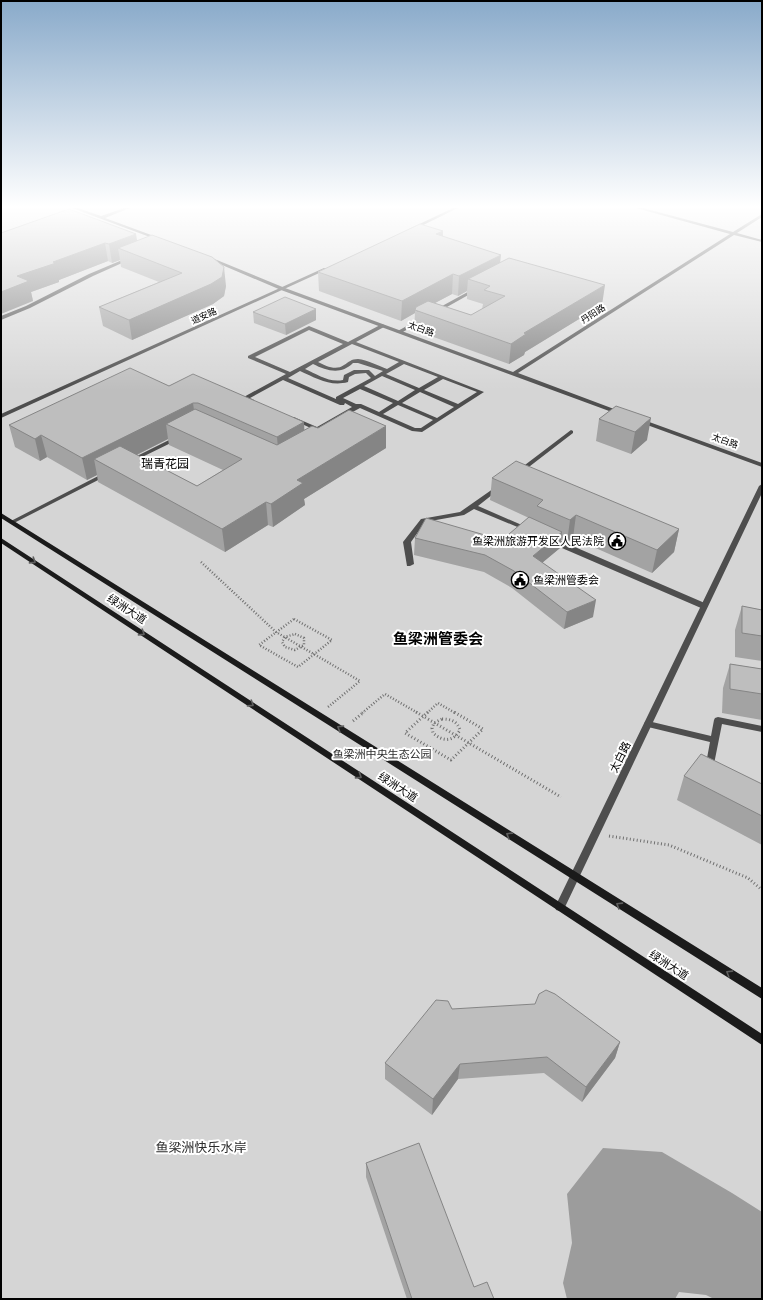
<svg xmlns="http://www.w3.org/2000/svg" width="763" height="1300" viewBox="0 0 763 1300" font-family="'PT Sans Narrow','Noto Sans SC',sans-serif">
<rect width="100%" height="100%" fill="#fff"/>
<!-- green -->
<path fill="#d5d5d5" d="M1 208H762V1299H1Z"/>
<!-- water -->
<path fill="#9c9c9c" d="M603 1148 662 1152 732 1193 762 1212V1299H714L706 1295 679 1292 675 1299H567L563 1283 572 1243 567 1194Z"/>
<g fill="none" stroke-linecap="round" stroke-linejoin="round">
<!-- path-far1 -->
<path stroke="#707070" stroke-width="2.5" stroke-dasharray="1 2" stroke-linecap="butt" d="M201 562 276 632 360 681 328 707
M294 619 332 640 298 667 259 645Z
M295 634 304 638V645L295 650 285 647 282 642 285 637Z
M362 713 385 694 418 713
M427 713 438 703 455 713"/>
<!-- path -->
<path stroke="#707070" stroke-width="3" stroke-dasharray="1 2.5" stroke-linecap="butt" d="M416 712 561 797
M428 712 405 733 451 760 483 729 454 712
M442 719C451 719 457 721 460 730 453 742 443 742 433 733L432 728 434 723Z
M353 721 364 712
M609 836 669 845 748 878 762 890"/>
<!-- service -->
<path fill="#4e4e4e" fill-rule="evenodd" d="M475 288 479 289 438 312 433 311Z
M421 318 426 319 401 333 396 332Z
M382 324 384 325V327L356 342 484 392 422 432 412 431 360 408 319 430H315L291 419 294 417 296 418 317 427 352 407 345 403 344 405H340L283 380 250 398 254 400V402H250L242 398 286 374 248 358V356L309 326 348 342ZM309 330 343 344 290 372 255 357ZM352 344 399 362 387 369C379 366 367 360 358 359 351 359 349 362 344 365 336 371 326 366 318 362ZM353 363H358L383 371 375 376 369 370H354L344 375 343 380C329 383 317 374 305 369L313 364C327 371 341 375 353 363ZM404 364 438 377 419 388 386 374ZM300 371C316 378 330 387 348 382L349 377 355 374 366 373 371 378 336 397V399L288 378ZM382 376 415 390 398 401 364 386ZM443 379 477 392 458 404 424 390ZM360 389 393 403 379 412 361 404H356L343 398ZM420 392 454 407 437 418 402 403ZM398 405 433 420 421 428H415L383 414Z
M571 430 573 431V433L521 473H517V471Z
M177 436 179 437V439L132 462 130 463 127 461Z
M106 472 108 473V475L14 523H10L9 522Z
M500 484 502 485V487L478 506 531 529 532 530 531 531H527L474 509 464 515 425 522 411 542 414 564 410 566H407L403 542 421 519 460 512Z
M548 538H554L707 604 708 606 704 608H701L548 542 547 540Z
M718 717 762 726V732L722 724 713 769 712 771H706L705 769 710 742 648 727 645 726 644 724 645 722 648 721 711 736 714 720 715 718Z"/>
<!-- minor -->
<path fill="#4e4e4e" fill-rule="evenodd" d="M72 208H78L101 216 124 208H130L105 218 162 239 158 240Z
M636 208H643L733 232 762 214V217L737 233 762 240V242L734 235 518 373 622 412V414L620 415 281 290 208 259 212 258 285 288 513 372 730 234Z
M127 258 131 259 93 276 30 308 1 320V316L26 306 89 274Z
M641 419 762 463V467L639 422 638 421Z
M762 484V493L565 907 564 910 560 911 556 910 555 907 759 486Z"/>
<!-- tertiary -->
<path fill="#4e4e4e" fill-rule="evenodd" d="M453 208H458L413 230 409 229Z
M324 268 328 269 1 418V414Z"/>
<!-- secondary -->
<path fill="#1b1b1b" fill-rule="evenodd" d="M1 513 762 988V999L1 518Z
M1 538 762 1034V1045L1 543Z"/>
</g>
<!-- wall -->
<path fill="#a3a3a3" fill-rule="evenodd" d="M443 231V237L500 262 602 305 525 352 524 355 509 364 414 330 415 313 401 321 319 291 318 272ZM467 291V299L483 304 482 309 471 315 435 303 452 294 458 296Z
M1 233 137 240 226 286 224 296 213 304 132 340 103 326 99 307 159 282 121 267 120 260 112 263 108 261 59 280V282L31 292 33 301Z
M316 309V320L286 335 254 323 253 312Z
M169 386 304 430 318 428 386 448 304 499 305 505 273 527 268 525 225 552 98 482 97 475 87 480 47 457 40 461 15 447 9 425ZM168 439 169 445 223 470 197 486 137 455Z
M616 406 647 440 631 454 596 441 599 419Z
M492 478 679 529 674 552 652 573 573 538 567 542 561 540 560 548 542 563 593 617 564 629 512 588 484 572 414 555 415 538 502 540 529 518 490 500Z
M742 606 762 610V661L735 657V630Z
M730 664 762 669V720L722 713 723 688Z
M684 776 762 784V845L677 800Z
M452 1009 620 1042 615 1058 582 1102 544 1073 458 1079 432 1115 385 1079V1063Z
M366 1163 474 1287 494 1299H407L366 1177Z"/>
<!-- shaded-wall -->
<path fill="#858585" d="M443 231 442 249 436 234Z
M136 234 139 252 118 248 120 260 112 263 109 244Z
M105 243 108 261 59 280V282L31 292 33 301 1 314V292L17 276 53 262Z
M501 255 499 273 468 279 467 291 458 296 459 276Z
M224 267 226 286 224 296 213 304 132 340 129 320Z
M453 274 452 294 418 312 415 310V313L401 321 402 301Z
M605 285 602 305 525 352 524 355 509 364 511 344 524 333Z
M316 309V320L286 335 285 324Z
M193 403 196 424H166L168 439 110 468 94 459 97 475 87 480 82 458Z
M651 418 647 440 631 454 635 432Z
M304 422 305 444 279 459 277 437Z
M386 426V448L304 499 305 505 273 527 271 504 297 480Z
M41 435 47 457 40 461 35 439Z
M266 502 268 525 225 552 222 529Z
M576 515 573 538 567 542 570 520Z
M679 529 674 552 652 573 657 550Z
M562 532 560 548 531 572 533 556Z
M596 600 593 617 564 629 567 612Z
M620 1042 615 1058 582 1102 586 1087Z
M460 1064 458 1079 432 1115 433 1099Z"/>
<!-- building -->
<path fill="#bebebe" stroke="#858585" d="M69 209 136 234 109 244 105 243 53 262 56 263 17 276 29 281 1 292V233Z
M420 224 443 231 436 234 501 255 459 276 453 274 402 301 318 272Z
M152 235 212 257 224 267 222 277 211 284 129 320 99 307 182 273 118 248Z
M509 258 605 285 524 333 526 334 511 344 415 310 416 307 428 301 471 315 505 296 484 290 490 286 468 279Z
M285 297 316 309 285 324 253 312Z
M130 368 169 386 193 374 304 422 277 437 198 403H193L82 458 41 435 35 439 9 425Z
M616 406 651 418 635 432 599 419Z
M195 409 277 445 312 426 318 428 349 410 386 426 297 480 303 483 271 504 266 502 222 529 94 459 120 446 197 486 242 459 166 424Z
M516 461 679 529 657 550 576 515 570 520 537 506 543 500 492 478Z
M529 517 562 532 533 556 596 600 567 612 514 571 485 555 415 538 426 518 502 540Z
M742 606 762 610V636L742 633Z
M730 664 762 669V694L730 689Z
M701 754 762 784V816L684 776Z
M546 990 555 994 620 1042 586 1087 547 1057 460 1064 433 1099 385 1063 436 1000 448 1001 452 1009 535 1004 539 994Z
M419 1143 474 1287 487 1282 494 1299H412L366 1163Z"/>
<!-- one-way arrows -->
<defs><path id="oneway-chevron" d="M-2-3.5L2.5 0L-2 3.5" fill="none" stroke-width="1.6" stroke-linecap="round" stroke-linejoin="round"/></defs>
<g stroke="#5f5f5f">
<use href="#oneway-chevron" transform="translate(33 561) rotate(33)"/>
<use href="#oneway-chevron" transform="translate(142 633) rotate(33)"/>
<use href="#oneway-chevron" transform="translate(251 704) rotate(33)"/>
<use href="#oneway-chevron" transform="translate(340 728) rotate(-148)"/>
<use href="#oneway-chevron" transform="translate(359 776) rotate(33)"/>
<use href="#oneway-chevron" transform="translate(509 835) rotate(-148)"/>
<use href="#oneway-chevron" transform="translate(619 905) rotate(-148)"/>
<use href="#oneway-chevron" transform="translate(729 973) rotate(-148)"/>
</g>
<!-- sky -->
<linearGradient id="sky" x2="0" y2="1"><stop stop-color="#89aaca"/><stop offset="0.53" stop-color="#fff"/><stop offset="1" stop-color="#fff" stop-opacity="0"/></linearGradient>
<rect width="763" height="390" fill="url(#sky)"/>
<!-- icons -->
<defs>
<symbol id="civic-ring" viewBox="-11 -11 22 22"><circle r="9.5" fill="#fff" stroke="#000" stroke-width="1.5"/><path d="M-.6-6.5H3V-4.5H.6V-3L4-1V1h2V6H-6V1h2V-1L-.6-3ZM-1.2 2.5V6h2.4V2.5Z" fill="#000"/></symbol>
</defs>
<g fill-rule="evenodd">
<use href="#civic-ring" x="607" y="531" width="20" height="20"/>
<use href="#civic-ring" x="510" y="570" width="20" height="20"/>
</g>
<g text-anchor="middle" stroke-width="4" stroke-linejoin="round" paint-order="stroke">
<!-- far-street labels -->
<g font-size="9" fill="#000" stroke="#fff">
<text transform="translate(593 314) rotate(-33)" y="3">丹阳路</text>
<text transform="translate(204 316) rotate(-24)" y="3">道安路</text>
<text transform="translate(421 329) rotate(20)" y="3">太白路</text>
<text transform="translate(725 441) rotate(20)" y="3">太白路</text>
</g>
<!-- poi labels -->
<g font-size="11" fill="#000" stroke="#fff" text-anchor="end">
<text x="604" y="545">鱼梁洲旅游开发区人民法院</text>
<text x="533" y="584" text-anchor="start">鱼梁洲管委会</text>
</g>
<!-- street labels -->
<g font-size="11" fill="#000" stroke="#fff">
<text transform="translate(127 609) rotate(33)" y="4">绿洲大道</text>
<text transform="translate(620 757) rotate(-64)" y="4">太白路</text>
<text transform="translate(398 787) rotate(33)" y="4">绿洲大道</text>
<text transform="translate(669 965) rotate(33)" y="4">绿洲大道</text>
</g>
<!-- park labels -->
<g font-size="11" fill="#2c2c2c" stroke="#fff">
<text x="382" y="758">鱼梁洲中央生态公园</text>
</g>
<!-- neighbourhood labels -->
<g font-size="12" fill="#000" stroke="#fff">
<text x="165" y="468">瑞青花园</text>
</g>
<!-- near-park labels -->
<g font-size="13" fill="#2c2c2c" stroke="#fff">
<text x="201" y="1152">鱼梁洲快乐水岸</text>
</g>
<!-- district labels -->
<g font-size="15" font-weight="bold" fill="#000" stroke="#fff">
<text x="438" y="644">鱼梁洲管委会</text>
</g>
</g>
<!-- border -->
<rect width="763" height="1300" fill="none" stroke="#000000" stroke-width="4"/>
</svg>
